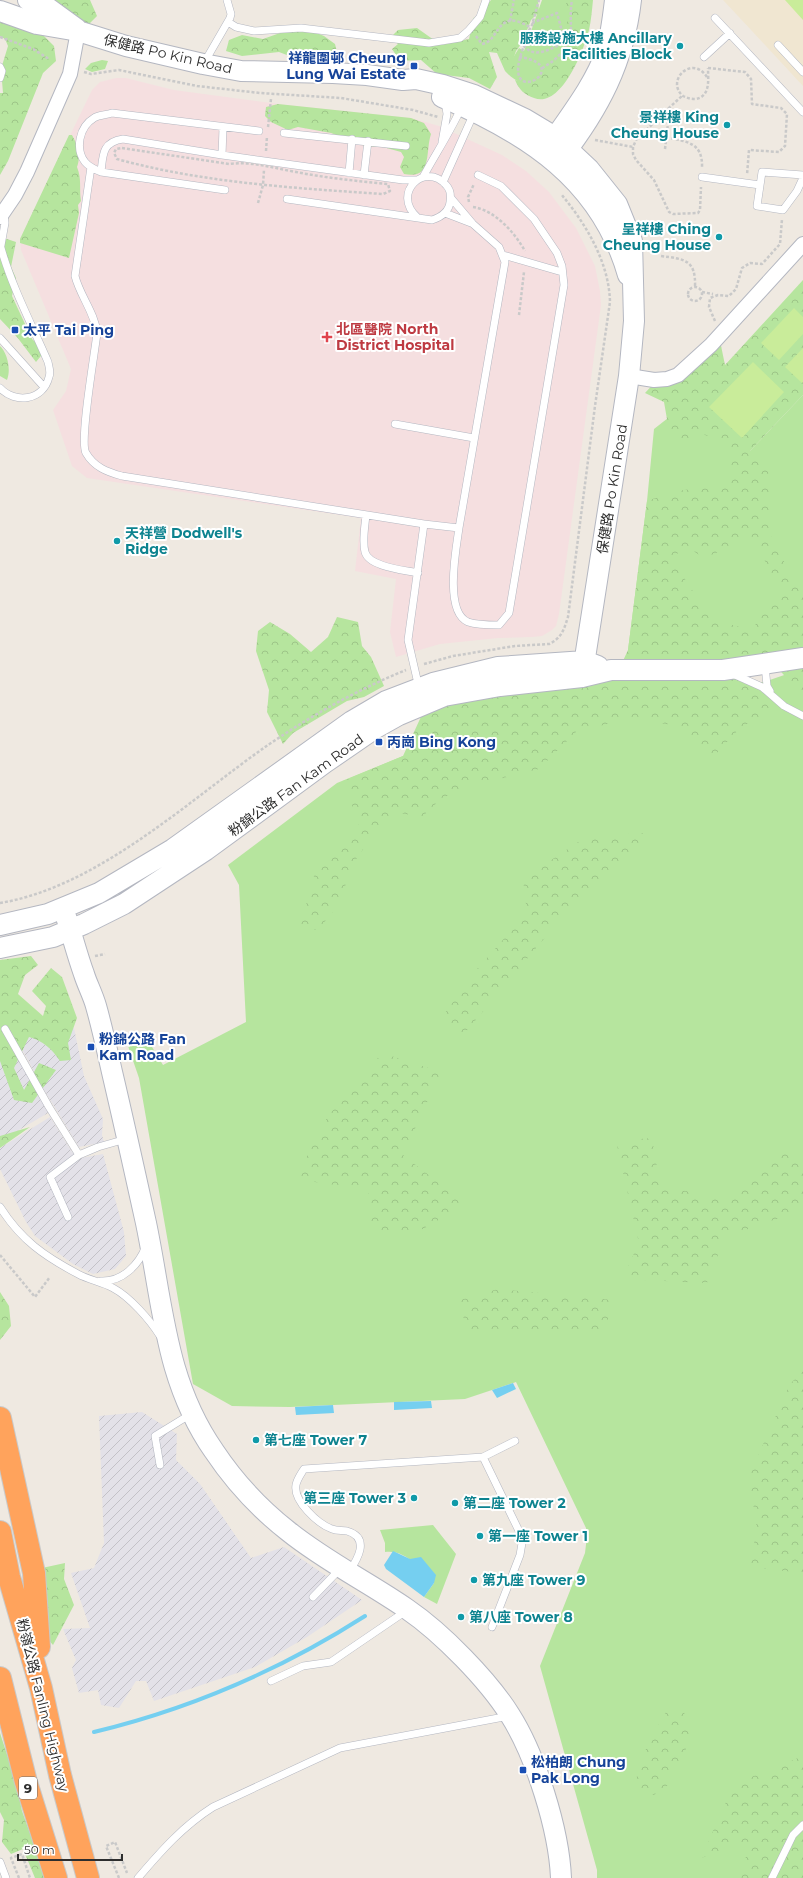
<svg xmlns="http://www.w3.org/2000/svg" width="803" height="1878" viewBox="0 0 803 1878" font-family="Montserrat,'Noto Sans SC',sans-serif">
<defs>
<pattern id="industrial-furrows" width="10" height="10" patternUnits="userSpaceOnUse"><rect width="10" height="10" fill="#e3e1e8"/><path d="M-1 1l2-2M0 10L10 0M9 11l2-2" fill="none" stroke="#c3c1c7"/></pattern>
<pattern id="forest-crowns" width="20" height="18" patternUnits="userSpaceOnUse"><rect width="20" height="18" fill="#b6e59e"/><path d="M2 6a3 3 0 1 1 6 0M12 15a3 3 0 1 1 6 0" fill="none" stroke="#9dc588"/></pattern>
</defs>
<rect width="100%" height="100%" fill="#efe9e1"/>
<!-- industrial -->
<path fill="url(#industrial-furrows)" d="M74 1028 84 1076 103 1119 102 1135 104 1142 79 1147 43 1088 46 1066 34 1071 14 1035H58Z
M5 1036 48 1113 0 1141V1039Z
M50 1117 72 1152 81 1158 103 1154 124 1232 126 1256 115 1269 93 1274 73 1264 35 1236 26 1222 0 1169V1148Z
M142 1412 177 1434 176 1460 200 1484 251 1558 284 1547 362 1600 307 1637 255 1667 154 1701 146 1681H136L119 1708 101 1705 98 1690 79 1693 72 1668 76 1660 63 1629 90 1628 71 1573 94 1568 104 1543 99 1416Z"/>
<!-- education -->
<path fill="#f0e6d1" d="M723 0H803V86L752 31Z"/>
<!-- medical -->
<path fill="#f5dfe0" d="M116 78H126L174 90 278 104 411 118 439 126 502 155 526 171 549 192 576 228 595 266 600 291 601 305 559 614 556 626 552 630 542 636 532 637 498 638 440 644 396 657 390 632 396 579 355 571 361 518 87 478 72 466 53 410 66 391 71 369 21 250 20 239 92 90 100 82Z"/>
<!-- grass -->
<path fill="#b6e59e" d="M542 0H575L568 41 548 75 533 87C522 84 513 80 505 71L519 48 524 51Z
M803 395V637L628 650 647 501 654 429 691 400 748 453Z
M803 671V1878H597V1870L540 1666 585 1553 587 1536 586 1528 516 1382 465 1399 290 1407 232 1406 193 1384 139 1078 128 1046 149 1042 163 1065 246 1022 239 885 228 865 337 783 403 756 728 686 764 682 790 673Z
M433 1525 456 1554 437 1604 424 1597 434 1583C421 1570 406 1549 385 1552V1543L380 1530Z"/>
<!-- forest -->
<path fill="url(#forest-crowns)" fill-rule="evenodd" d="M22 0H90L97 16 88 25Z
M491 0H538L539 12 531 20 522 43 516 51 513 60 515 70 505 71 497 53 489 52 497 77 490 89 469 78 437 74 421 60 400 61 392 49 398 44 390 38 398 30 417 28 441 45 469 39 474 17 475 19Z
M566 0H593C592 10 591 21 589 30 584 50 561 109 534 98 525 95 519 90 515 80L532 84 547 70 568 41Z
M0 19 43 35 54 46 56 61 43 73 8 161 0 175V93H3L1 69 8 46 5 39 0 36Z
M307 29 324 36 335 44 337 52 310 50 292 57 279 52 242 56 226 51 229 40 242 35 263 39 280 33Z
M102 60 108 61 105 69 92 72 85 69 91 63Z
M278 104 411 118 424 123 431 134C425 152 433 180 404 174L400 167 404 157 401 152 383 147 365 146 331 133 298 127 288 130 271 122 265 116 266 107Z
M69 135H72C78 146 81 156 77 167 82 179 79 189 81 201L78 205 79 213 69 258 20 243V239Z
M7 239 16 242 11 267 16 278 12 296 32 339 45 351 36 362 17 337 0 319V240Z
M803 280V395L750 451 753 454 764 457 770 480 771 536 797 587 803 585V696L773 663 727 666 773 711 741 727 714 756 674 725 627 719 576 732 539 769 474 785 442 798 422 817 394 812 375 832 350 868 341 902 318 930H299L316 869 359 824 343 781 403 756 425 708 616 676 628 650 647 501C673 492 690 486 717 489L731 478C731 447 732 444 702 434L681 447 668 425 664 402 645 393 658 379 680 370 719 336 725 365ZM750 534 783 594 765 603 753 630 712 620 671 558 687 547 704 558 716 553Z
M0 346C8 354 11 370 7 380L0 376Z
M337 617 358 622 362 646 371 657 384 686 364 697 347 701 293 733 283 744 267 712 269 690 256 651 258 631 270 622 290 634 311 652 328 637Z
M647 833 607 879 553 928 464 1034 440 1020 476 970 527 913 523 879 587 836Z
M31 956 38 965 25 975 18 994 43 1016 46 1006 32 991 51 968 62 977 77 1018 68 1043 71 1060 60 1061C53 1050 42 1040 29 1037L14 1068 24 1090 39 1063 56 1070 32 1103 14 1100 0 1061V960Z
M382 1053 441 1072 403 1155 466 1204 423 1229 371 1233 368 1190 295 1179 328 1116Z
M30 1127 0 1148V1136Z
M652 1138 660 1185 729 1201 786 1150 803 1159V1200L791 1214 725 1237 707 1283 622 1279 639 1243 616 1141Z
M498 1289 613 1300 604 1334 466 1330 460 1300Z
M0 1292 9 1306 11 1326 0 1340Z
M803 1371V1573L749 1567 757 1529 749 1476 790 1384Z
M65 1563 64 1579 74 1605 53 1645 46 1637 42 1568Z
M669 1707 684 1712 692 1737 683 1755 681 1767 670 1777 668 1785 654 1795 635 1788C638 1758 654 1732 669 1707Z
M0 1733 16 1782 22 1811 46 1878H35L23 1849 11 1854 2 1842 4 1820 0 1812Z
M803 1756V1878H737L753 1840 701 1858 734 1784Z"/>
<!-- pitch -->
<path fill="#c9ec9a" d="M785 0H803V20Z
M794 308 803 317V334L779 360 761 343Z
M803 348V382L802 383 785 367Z
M753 362 784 392 742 438 709 407Z"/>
<!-- water -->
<path fill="#75cff0" d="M513 1383 516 1389 497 1398 492 1390Z
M431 1401 432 1408 394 1410V1402Z
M333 1405 334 1413 296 1415 295 1407Z
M393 1551 410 1559 421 1557 436 1575 434 1583 424 1597 386 1569 384 1565Z"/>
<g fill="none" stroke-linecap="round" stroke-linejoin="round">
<!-- stream -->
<path stroke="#75cff0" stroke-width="4" d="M94 1732C190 1709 282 1669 365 1616"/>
<defs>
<path id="lane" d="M715 18 803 112
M228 22 236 27 254 31 301 28 429 43 460 38 468 31 480 17 486 0
M778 45 803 72
M704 57 730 33
M204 63 230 18 231 14 227 0
M0 67 2 71 0 78
M284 133 406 146
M442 142 447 114 445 101
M222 155 223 128
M91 167 75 276C80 296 95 313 97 333 95 352 79 442 86 453 94 467 107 472 122 476L424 524
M101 172C103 155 102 142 123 139L222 155 403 180H417
M349 173 352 139
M364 175 368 141
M803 175 762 172 757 206 783 210 797 191 803 178
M423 177C436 153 451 131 462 106
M702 177 760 185
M443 182 474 113
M225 190 101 172C96 170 89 167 85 162 75 149 79 127 94 118 98 115 106 115 112 113L259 131
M287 199 432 220C441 217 449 212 450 202 451 196 450 189 446 185 425 161 391 193 417 217
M445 213 471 223
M0 251 5 223 4 214
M503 255 562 272
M0 338 44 387
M0 388C15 404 43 401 49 377 51 372 49 367 48 362 32 325 12 287 1 248
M395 424 474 438
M366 515C365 526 362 541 365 552 369 567 405 570 418 573
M459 528C456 549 444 612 468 622 477 625 490 625 499 625L509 613 564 285 562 266 557 253 534 219 501 186 478 175
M765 665 767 686 770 691
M733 674 762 687 784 706 803 716
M419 688 408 640 424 524 459 528 505 262 499 247 473 224 451 198
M5 1029 49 1107 79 1155
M0 1207C21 1240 44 1256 78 1274 89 1280 102 1282 113 1288 130 1297 150 1320 160 1336
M68 1217 50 1177 79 1155 98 1147 126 1139
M101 1281C122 1282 139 1265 146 1246
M483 1457 519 1531 522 1543 520 1555 492 1627
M160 1465 155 1436 191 1414
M349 1572C357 1560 371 1538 347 1531 342 1530 337 1531 332 1529 318 1524 293 1501 296 1485 297 1479 301 1474 304 1469L483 1457 515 1441
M313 1597 340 1569
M271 1681 303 1666 331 1662 406 1611
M0 1862 6 1878
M138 1878C161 1851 183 1826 213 1807L340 1748 509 1716
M772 1878 793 1835 803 1825"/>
<path id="street" d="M0 217 15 195 27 172 70 74 78 31
M629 376 654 380 667 379 678 375 711 345 803 244"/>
<path id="secondary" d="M28 0 48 8 77 29
M0 11 37 24 78 31 126 46 203 64 241 71 333 73 367 75 403 80 416 79 443 85 474 95 525 119 555 137 589 169 617 204 632 241 634 321 629 376 582 677
M442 97C527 133 601 180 628 275
M548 148C568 118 594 86 606 52 611 35 613 17 615 0
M561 158C599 109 624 62 631 0
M63 908C71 930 76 952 84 974 87 984 93 995 96 1006 102 1027 107 1050 112 1072 124 1123 135 1173 146 1223 163 1304 165 1381 214 1451 234 1481 260 1509 288 1531 325 1561 368 1582 407 1609 442 1633 488 1680 510 1715 536 1756 559 1830 561 1878
M0 925 48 914 99 893 173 849 352 721 386 701 433 683 498 667 585 661 598 666
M0 948 53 937 84 924 124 904 206 850 326 762 374 729 399 715 444 696 500 686 582 677 611 670H723L803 658"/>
<path id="highway" d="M0 1418 34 1573 39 1647
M0 1532 9 1577 41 1688 60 1775 88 1878
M0 1678 26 1782 56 1878"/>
</defs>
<!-- lane casing -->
<use href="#lane" stroke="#b4b7c1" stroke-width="8"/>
<!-- street casing -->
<use href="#street" stroke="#b4b7c1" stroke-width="16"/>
<!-- secondary casing -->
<use href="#secondary" stroke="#b4b7c1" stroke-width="22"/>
<!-- highway casing -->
<use href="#highway" stroke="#c9c9c9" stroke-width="24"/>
<!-- path -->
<path stroke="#c9c9c9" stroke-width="2.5" stroke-dasharray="3 2" stroke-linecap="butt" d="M510 21 514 0
M532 23 557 13 565 42C550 49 533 61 522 43L532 25 539 0
M476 36 482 44C497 42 497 17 516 21 521 22 526 25 530 27
M0 37 33 49 49 59
M519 57C580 65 496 115 524 46
M542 68C555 61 569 49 571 32 571 21 570 11 572 0
M708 68 745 72 751 79 752 104 781 108 787 114 785 146 779 152 749 150 747 175
M84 72 91 74 119 70 197 86 260 93 341 98 413 110 438 117
M707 77C692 54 665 81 683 96 687 98 691 99 695 99 711 97 708 79 708 68
M670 107 636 140 633 147V154L636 160 654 180 669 212 673 214 698 213 700 210 701 187
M268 127 271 99
M666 137C687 142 703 142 702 168
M595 140 633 147
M122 148 229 164C252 161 273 168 296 172 326 178 357 181 388 184L390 191 383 194C294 188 204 183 117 159L114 153 116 149Z
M665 149 670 107 683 95
M266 151 267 136
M469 202 468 197 474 184
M258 203 263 185 264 170
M473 207C495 210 515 233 525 251
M661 256C685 259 696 260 695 287
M688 294a7 7 0 1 1 14 0a7 7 0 1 1-14 0Z
M702 292 713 294
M519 315 524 272
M715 321 709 307 710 298 718 295 729 296 736 289 742 268 750 263 762 264 780 244 782 219
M424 664 453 656 515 646 549 644C562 638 564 629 568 617L595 406 610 302C609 262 586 224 561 194
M0 903C98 887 189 800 268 745 312 715 357 690 406 670
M95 956 105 954
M0 1255 35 1297 50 1277
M19 1878 11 1858 22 1854 30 1878
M119 1878 106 1846 115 1842 127 1873"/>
<!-- lane -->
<use href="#lane" stroke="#fff" stroke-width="7"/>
<!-- street -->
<use href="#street" stroke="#fff" stroke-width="14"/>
<!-- secondary -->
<use href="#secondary" stroke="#fff" stroke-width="20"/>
<!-- highway -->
<use href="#highway" stroke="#ffa35c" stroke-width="22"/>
</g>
<!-- markers -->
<g fill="#0f9aa8" stroke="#fff" stroke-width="1.5">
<circle cx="680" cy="46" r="4"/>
<circle cx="727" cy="125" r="4"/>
<circle cx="719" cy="237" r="4"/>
<circle cx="117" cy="541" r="4"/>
<circle cx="256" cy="1440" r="4"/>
<circle cx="414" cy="1498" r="4"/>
<circle cx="455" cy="1503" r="4"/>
<circle cx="480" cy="1536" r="4"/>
<circle cx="474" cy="1580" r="4"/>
<circle cx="461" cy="1617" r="4"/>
</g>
<g fill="#1a4fb4" stroke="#fff" stroke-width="1.5">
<rect x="410" y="62" width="8" height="8" rx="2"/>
<rect x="11" y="326" width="8" height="8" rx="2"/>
<rect x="375" y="738" width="8" height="8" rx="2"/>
<rect x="87" y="1043" width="8" height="8" rx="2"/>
<rect x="519" y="1766" width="8" height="8" rx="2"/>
</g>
<path fill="#e0444e" stroke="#fff" stroke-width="1.5" d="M325 331h4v4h4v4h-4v4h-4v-4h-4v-4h4z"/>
<g text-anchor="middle" stroke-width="4" stroke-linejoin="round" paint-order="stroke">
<!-- shield labels -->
<rect fill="#fff" stroke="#6d6d6d" stroke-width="1" x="19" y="1777" width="18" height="22" rx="3"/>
<g font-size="13" font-weight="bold" fill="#2e2e2e">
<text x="28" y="1793">9</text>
</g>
<!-- culture labels -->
<g font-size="14" font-weight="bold" fill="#0d838f" stroke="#fff" text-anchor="start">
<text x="672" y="43" text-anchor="end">服務設施大樓 Ancillary<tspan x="672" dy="16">Facilities Block</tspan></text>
<text x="719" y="122" text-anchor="end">景祥樓 King<tspan x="719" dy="16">Cheung House</tspan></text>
<text x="711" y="234" text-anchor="end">呈祥樓 Ching<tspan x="711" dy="16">Cheung House</tspan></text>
<text x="125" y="538">天祥營 Dodwell's<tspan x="125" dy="16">Ridge</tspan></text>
<text x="264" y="1445">第七座 Tower 7</text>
<text x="406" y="1503" text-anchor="end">第三座 Tower 3</text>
<text x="463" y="1508">第二座 Tower 2</text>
<text x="488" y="1541">第一座 Tower 1</text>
<text x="482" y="1585">第九座 Tower 9</text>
<text x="469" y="1622">第八座 Tower 8</text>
</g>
<!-- street labels -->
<g font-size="14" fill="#2e2e2e" stroke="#fff">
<text transform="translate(168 54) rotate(13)" y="5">保健路 Po Kin Road</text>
<text transform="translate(612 489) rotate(-81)" y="5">保健路 Po Kin Road</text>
<text transform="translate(296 785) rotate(-36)" y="5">粉錦公路 Fan Kam Road</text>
<text transform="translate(43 1705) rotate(76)" y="5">粉嶺公路 Fanling Highway</text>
</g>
<!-- transit labels -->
<g font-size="14" font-weight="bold" fill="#164399" stroke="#fff" text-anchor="start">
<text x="406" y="63" text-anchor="end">祥龍圍邨 Cheung<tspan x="406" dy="16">Lung Wai Estate</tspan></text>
<text x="23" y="335">太平 Tai Ping</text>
<text x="387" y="747">丙崗 Bing Kong</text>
<text x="99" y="1044">粉錦公路 Fan<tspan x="99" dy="16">Kam Road</tspan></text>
<text x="531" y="1767">松柏朗 Chung<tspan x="531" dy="16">Pak Long</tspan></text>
</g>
<!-- health labels -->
<g font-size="14" font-weight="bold" fill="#be3a42" stroke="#fff" text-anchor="start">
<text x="336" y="334">北區醫院 North<tspan x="336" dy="16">District Hospital</tspan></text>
</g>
</g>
<!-- scale -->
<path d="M18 1854v6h104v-6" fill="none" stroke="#2e2e2e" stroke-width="2"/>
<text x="24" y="1854" font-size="12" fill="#2e2e2e" stroke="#ffffff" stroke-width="3" paint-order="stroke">50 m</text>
</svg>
